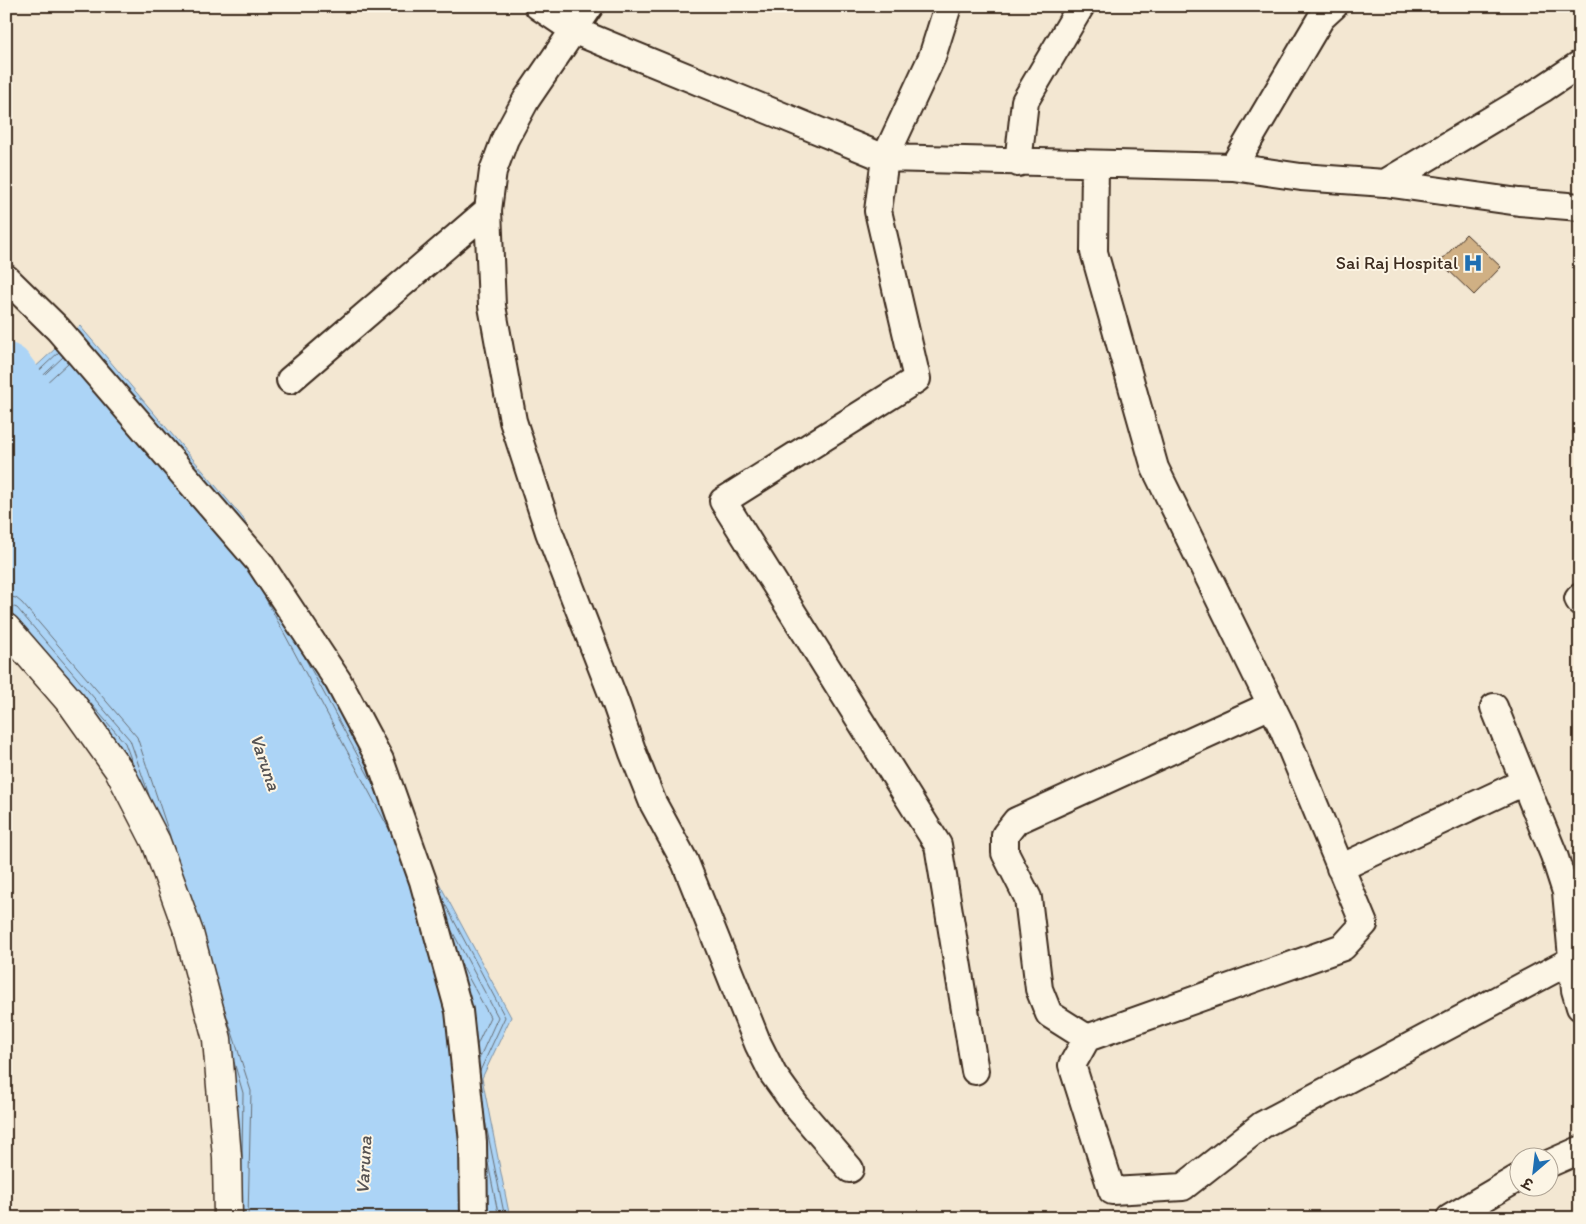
<svg xmlns="http://www.w3.org/2000/svg" width="1586" height="1224" viewBox="0 0 1586 1224" font-family="Itim,'Playpen Sans Deva',sans-serif">
<rect width="100%" height="100%" fill="#f3e7d2"/>
<filter id="ink" filterUnits="userSpaceOnUse"><feTurbulence type="fractalNoise" baseFrequency=".02" numOctaves="2"/><feDisplacementMap in="SourceGraphic" scale="10" xChannelSelector="R" yChannelSelector="G"/><feConvolveMatrix kernelMatrix="1 2 1 2 8 2 1 2 1" color-interpolation-filters="sRGB"/></filter>
<g filter="url(#ink)">
<!-- water -->
<path fill="#acd4f6" stroke="#7f90a0" d="M80 326 243 518 511 1017 482 1078 510 1218H230L232 1093 121 747 6 613V394Z"/>
<g fill="none" stroke-linecap="round" stroke-linejoin="round">
<!-- shore -->
<path stroke="#686e74" stroke-width="1" d="M6 398 12 396 59 352
M6 404 16 401 63 357
M6 411 20 407 68 363
M261 590 390 831
M6 596 16 598 22 603 137 737 170 836
M6 604 17 608 130 740 149 795
M305 658 373 784
M86 698 125 743 132 762
M444 902 505 1017 480 1071
M451 929 498 1017 479 1059
M460 962 490 1017 477 1045
M223 1004 251 1091 248 1218
M234 1062 243 1093 242 1159
M485 1120 505 1218
M488 1163 499 1218"/>
<!-- river -->
<path stroke="#acd4f6" stroke-width="56" d="M6 371 63 447"/>
</g>
<!-- building -->
<path fill="#d0b084" stroke="#3b2a1e" d="M1466 234 1501 267 1474 295 1440 262Z"/>
<g fill="none" stroke-linecap="round" stroke-linejoin="round">
<defs>
<path id="minor" d="M538 6 575 31 885 158 1233 167 1301 177 1385 183 1519 202 1580 207
M590 6 526 100 505 139 493 171 488 210 492 306 513 421 549 532 616 704 633 753 653 803 685 862 758 1044 773 1074 796 1106 850 1169
M948 6 932 57 885 158 878 211 917 379 723 501 938 845 975 1071
M1018 163 1025 101 1081 6
M1095 164 1094 252 1155 468 1283 729 1364 924 1343 947 1087 1038 1072 1065 1112 1191 1183 1187 1262 1125 1572 960 1580 958
M1233 167 1321 18 1334 6
M1385 183 1544 88 1580 64
M6 278 58 329 259 562 338 681 380 760 423 881 459 1011 473 1142 474 1218
M290 380 488 210
M1580 597 1578 599 1580 602
M1494 707 1554 855 1566 892 1575 990 1580 1007
M1340 868 1524 782
M1087 1038 1049 1014 1039 989 1028 898 1005 853V835L1016 821 1271 705
M1548 1164 1580 1150
M1450 1218 1518 1178"/>
<path id="tertiary" d="M6 628 72 704 119 770 156 842 189 933 217 1039 227 1157 228 1218"/>
</defs>
<!-- minor casing -->
<use href="#minor" stroke="#3b2a1e" stroke-width="30"/>
<!-- tertiary casing -->
<use href="#tertiary" stroke="#3b2a1e" stroke-width="31"/>
<!-- minor -->
<use href="#minor" stroke="#fcf5e5" stroke-width="26"/>
<!-- tertiary -->
<use href="#tertiary" stroke="#fcf5e5" stroke-width="28"/>
</g>
</g>
<!-- icons -->
<defs>
<symbol id="hospital-bare" viewBox="-9 -9 18 18"><path d="M-5-5h3v3.5h4V-5h3V5h-3V1.5h-4V5h-3Z" fill="#1f6fb2" stroke="#fcf5e5" stroke-width="2.5" paint-order="stroke"/></symbol>
</defs>
<g fill-rule="evenodd">
<use href="#hospital-bare" x="1459" y="249" width="28" height="28"/>
</g>
<g text-anchor="middle" stroke-width="4" stroke-linejoin="round" paint-order="stroke">
<!-- poi labels -->
<g font-size="18" fill="#3b2a1e" stroke="#fcf5e5" text-anchor="end">
<text x="1458" y="269">Sai Raj Hospital</text>
</g>
<!-- water labels -->
<g font-size="19" font-style="italic" fill="#575454" stroke="#fcf5e5">
<text transform="translate(266 762) rotate(71)" y="7">Varuna</text>
<text transform="translate(363 1165) rotate(-87)" y="7">Varuna</text>
</g>
</g>
<!-- margin -->
<rect width="1586" height="1224" fill="none" stroke="#fcf5e5" stroke-width="25"/>
<rect x="12" y="12" width="1561" height="1199" fill="none" stroke="#3b2a1e" stroke-width="2" filter="url(#ink)"/>
<!-- north arrow -->
<g transform="translate(1534 1172) rotate(208)"><circle r="24" fill="#fcf5e5" stroke="#afa495"/>
<path d="M0-4L9 19L0 12L-9 19Z" fill="#1f6fb2"/>
<text y="-8" font-size="14" font-weight="bold" text-anchor="middle" fill="#3b2a1e">उ</text>
</g>
</svg>
